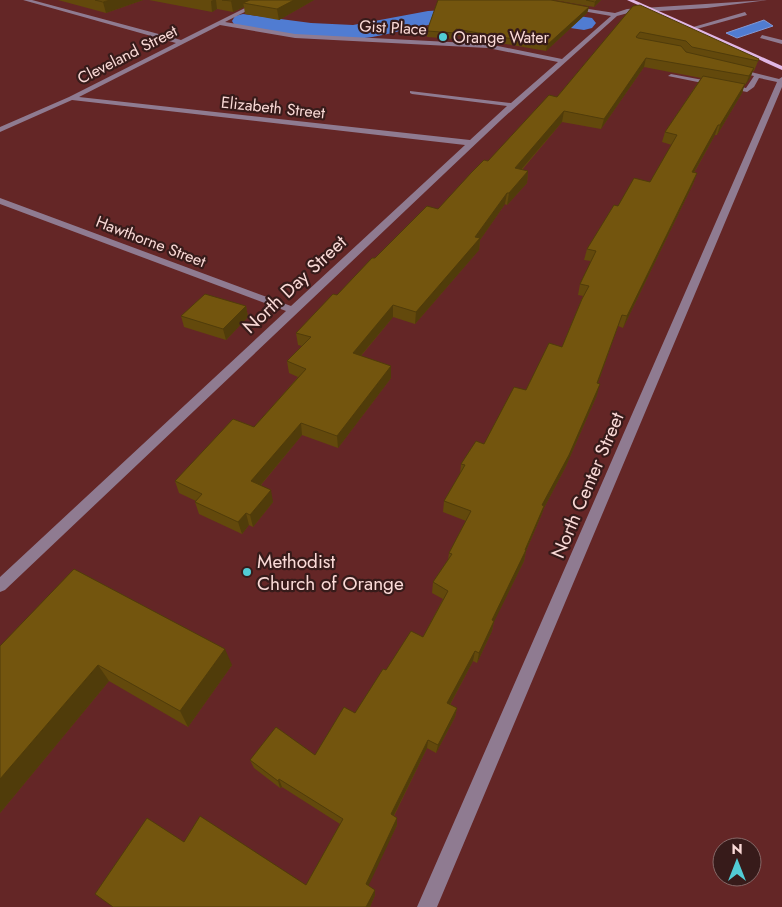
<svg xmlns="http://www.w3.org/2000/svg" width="782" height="907" viewBox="0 0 782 907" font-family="Jost,sans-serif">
<rect width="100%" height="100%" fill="#642626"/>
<!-- water -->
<path fill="#507cd2" stroke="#8398d4" d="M764 20 773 26 737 38 726 33Z"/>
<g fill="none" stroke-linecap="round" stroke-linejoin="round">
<!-- river -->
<path fill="#507cd2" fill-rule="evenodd" d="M486 8 545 11 592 18 596 23 592 28 584 30C533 22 480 17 428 25 403 29 379 38 353 39 316 41 279 34 243 28L235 26 232 21 235 16 243 14 311 23 353 25 428 11Z"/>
<!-- minor -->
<path fill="#8f7b91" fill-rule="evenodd" d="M23 0H32L181 40 261 0H268L225 22 295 34 488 44 562 59 611 16 571 9 569 6 615 13 627 9 767 0 707 8 628 13 617 16 502 119 5 590 0 592V577L286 311 0 204V198L291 306 465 145 72 100 0 132V127L69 97 176 43ZM220 25 295 38 488 48 558 62 511 103 410 91V93L412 94 507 106 470 140 79 97Z
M745 12 747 15 693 30 690 28Z
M762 35 782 40V44L760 38Z
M735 68 779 79 782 77V87L437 907H417L777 82 759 78 754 87 747 92 668 76 671 74 746 88 754 76 733 71V69Z"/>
<!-- major -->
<path fill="#e0b7e5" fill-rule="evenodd" d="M627 0H634L782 66V70Z"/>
</g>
<!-- wall -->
<path fill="#63490c" d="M58 0H143L106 13Z
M149 0H314L279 20 245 14 244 7 233 12 217 9 212 12Z
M554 0H601L594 7Z
M633 6 759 59 754 71H753L750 78 744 86 742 93 717 135H715L694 173H697L693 184 623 328 618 326 598 383 597 395 566 466 544 508 541 516 526 551 524 561 494 621 492 631 477 663 473 661 450 705 457 708 455 717 436 753 427 748 394 816 397 818V825L368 885 375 895 370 907H113L184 842 306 885 340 824 282 787 280 788 254 768 250 760 315 755 355 713 386 670 423 637 443 599 432 593 433 582 448 560 449 553 466 521 443 512 444 501 460 474 461 464 484 444 526 390 562 347 583 296 578 295 580 284 591 261 584 260 587 249 618 206 650 182 672 145 662 142 665 132 701 78 644 67 601 129 562 122 522 170 528 171 527 183 507 205 505 204 480 240 479 250 415 324 393 317 361 356 391 366V378L338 448 302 435 261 485 273 502 253 527 249 525 242 534 199 514 195 502 196 501 179 493 175 481 254 427 298 377 289 373 287 361 302 346 298 345 296 333 337 295 375 258 438 209 557 97Z
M589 7 587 13 546 51 455 35V39L427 37V31Z
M246 306 248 317 226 340 184 327 181 316Z
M0 646 232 665 188 727 109 681 0 813Z"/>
<!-- shaded-wall -->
<path fill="#503c0a" d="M110 0H143L106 13 103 2Z
M213 0H216L217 9 212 12 211 1Z
M234 0H257L243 3 244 7 233 12 231 1Z
M294 0H314L279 20 277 9Z
M597 0H601L594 7 595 2Z
M589 7 587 13 546 51 547 45Z
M646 58 644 67 601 129 604 119Z
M754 68 750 78 745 86 749 76Z
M745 84 742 93 717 135 720 125Z
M564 111 562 122 513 179 515 168Z
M718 125 715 135 688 183 692 172Z
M528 171 527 183 507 205 509 193Z
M697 173 693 184 623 328 627 316Z
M507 193 505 204 480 240 479 250 415 324 416 312 475 237Z
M393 305V317L353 365V353Z
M246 306 248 317 226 340 223 329Z
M622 315 618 326 594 394 597 383Z
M391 366V378L338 448 337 436Z
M600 384 597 395 566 466 544 508 541 516 526 551 524 561 490 630 492 620 525 550 542 505Z
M301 423 302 435 254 493 251 481Z
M271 490 273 502 253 527 250 515Z
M246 513 249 525 242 534 238 522Z
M494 621 492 631 477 663 479 653Z
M225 649 232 665 188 727 180 711Z
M475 651 473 661 446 712 447 703Z
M98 665 109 681 0 813V779Z
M457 708 455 717 436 753 438 745Z
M428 740 427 748 391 821V814Z
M279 779 282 787 280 788 278 781Z
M397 818V825L367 889 366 884Z
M375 890V895L370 907H366Z"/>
<!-- building -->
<path fill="#73550e" stroke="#503c0a" d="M95 0H110L103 2Z
M222 0H234L231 1Z
M250 0H294L277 9 243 3Z
M438 0H551L589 7 547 45 456 29 455 33 427 31Z
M586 0H597L595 2Z
M640 5 759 59 758 61 692 47 686 41 640 32 636 37 638 38 681 46 686 52 754 68 749 76 646 58 604 119 564 111 515 168 528 171 509 193H507L475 237 480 238 416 312 393 305 353 353 391 366 337 436 301 423 251 481 271 490 250 515 246 513 238 522 195 502 202 494 175 481 233 419 254 427 306 369 287 361 311 337 296 333 333 294 337 295 372 258H375L427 206 438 209 471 173 484 160 488 161 549 95 557 97 633 6Z
M703 76 745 84 720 125H718L692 172 697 173 627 316 622 315 597 383 600 384 569 455 542 505 544 506 525 550H526L492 620 494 621 479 653 475 651 447 703 457 708 438 745 428 740 391 814 397 818 366 884 375 890 366 907H113L95 894 147 818 184 842 200 816 306 885 343 819 279 779 278 781 250 760 276 727 315 755 344 707 355 713 383 669 386 670 411 631 423 637 448 591 433 582 452 554 449 553 471 511 444 501 465 465 461 464 476 441 484 444 514 387 526 390 549 343 562 347 582 299 589 286 580 284 596 251 587 249 614 205 618 206 634 178 650 182 677 135 665 132Z
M205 294 246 306 223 329 181 316Z
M74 569 225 649 180 711 98 665 0 779V646Z"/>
<!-- markers -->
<g fill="#52ccd5" stroke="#371b1a" stroke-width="2">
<circle cx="443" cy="37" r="5"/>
<circle cx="247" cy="572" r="5"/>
</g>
<g text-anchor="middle" stroke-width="4.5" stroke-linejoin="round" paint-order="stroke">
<!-- far-street labels -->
<g font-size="16" fill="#fadad7" stroke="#371b1a">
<text transform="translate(393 27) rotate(3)" y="6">Gist Place</text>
<text transform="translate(127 54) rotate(-27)" y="6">Cleveland Street</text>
<text transform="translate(273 107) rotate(6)" y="6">Elizabeth Street</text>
<text transform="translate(151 241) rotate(21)" y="6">Hawthorne Street</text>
</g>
<!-- far-poi labels -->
<g font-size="16" fill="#fadad7" stroke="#371b1a" text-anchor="start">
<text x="453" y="43">Orange Water</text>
</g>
<!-- street labels -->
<g font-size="19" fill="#fadad7" stroke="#371b1a">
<text transform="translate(294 284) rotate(-43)" y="7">North Day Street</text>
<text transform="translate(587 485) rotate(-67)" y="7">North Center Street</text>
</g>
<!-- poi labels -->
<g font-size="19" fill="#fadad7" stroke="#371b1a" text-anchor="start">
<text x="257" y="568">Methodist<tspan x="257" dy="22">Church of Orange</tspan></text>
</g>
</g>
<!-- north arrow -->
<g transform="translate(737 862)"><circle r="24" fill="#371b1a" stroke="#856766"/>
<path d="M0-4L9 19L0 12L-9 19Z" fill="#52ccd5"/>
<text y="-8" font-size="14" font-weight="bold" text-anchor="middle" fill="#fadad7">N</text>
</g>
</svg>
